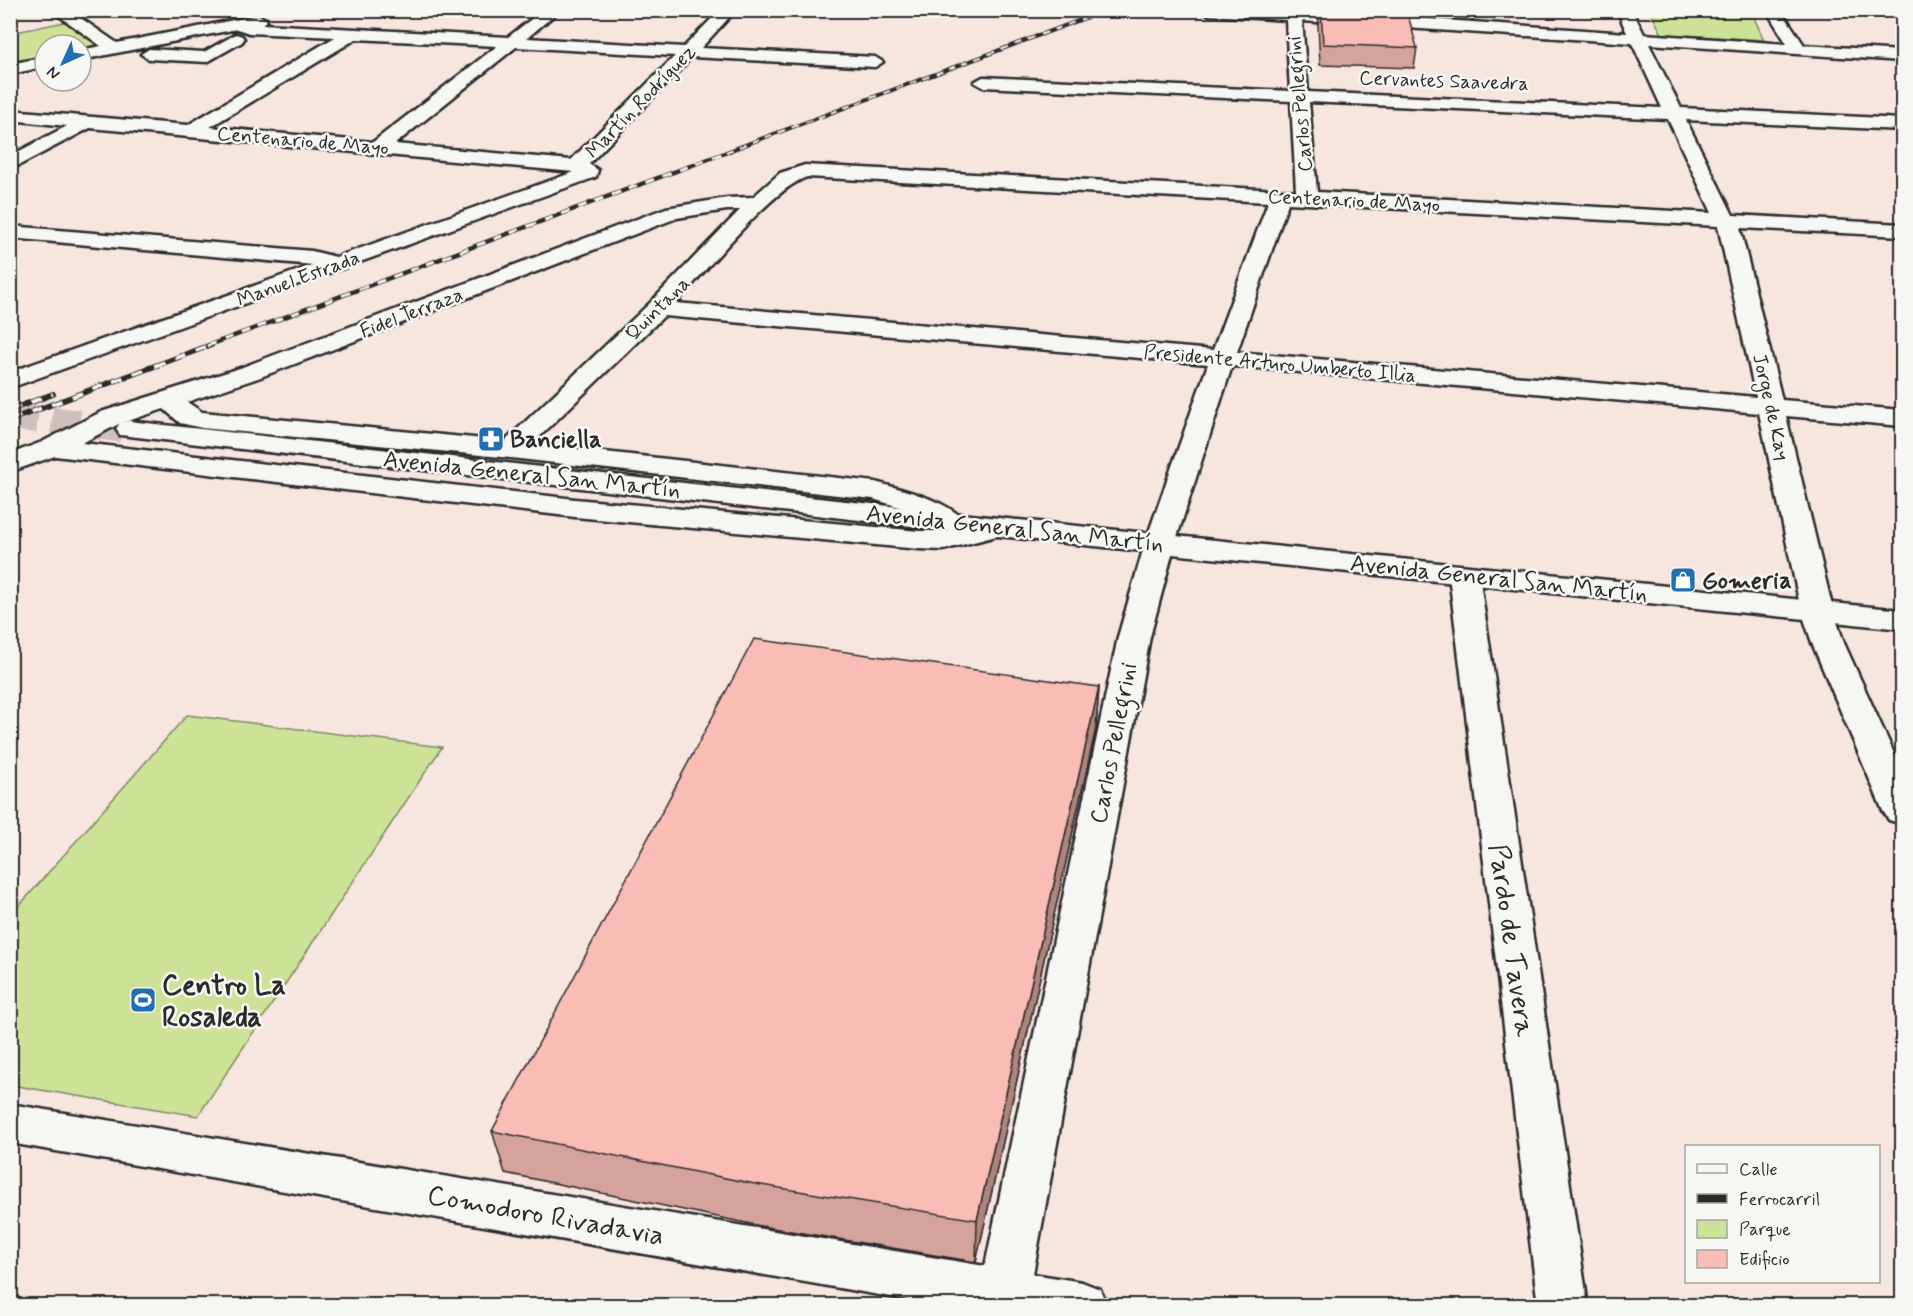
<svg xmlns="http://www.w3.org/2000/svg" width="1913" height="1316" viewBox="0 0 1913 1316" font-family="Mynerve,sans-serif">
<rect width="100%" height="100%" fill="#f7e5e0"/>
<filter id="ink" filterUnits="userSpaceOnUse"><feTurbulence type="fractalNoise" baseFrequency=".0167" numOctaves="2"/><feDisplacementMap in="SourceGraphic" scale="12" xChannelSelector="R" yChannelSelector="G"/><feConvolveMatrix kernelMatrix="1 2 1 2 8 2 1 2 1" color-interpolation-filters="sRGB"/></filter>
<g filter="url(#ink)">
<!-- green -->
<path fill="#cde297" stroke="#7c8661" stroke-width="1.5" d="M1650 11H1751L1764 40 1662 34Z
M69 21 103 49 81 53V45H45V60L11 67V33Z
M187 715 442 747 198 1116 11 1085V915Z"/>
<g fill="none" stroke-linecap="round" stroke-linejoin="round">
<!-- major-tunnel -->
<path stroke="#cec0bc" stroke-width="28" stroke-dasharray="28 14" stroke-linecap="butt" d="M10 416 129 429"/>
<defs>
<path id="minor" d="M51 10H69L117 43 259 15 267 20 262 24 508 37 543 10H560L527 38 684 47 720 10H736L701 48 875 57 883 62 875 67 692 57 589 164 598 170 596 177 10 388V372L313 265 10 238V226L312 251 336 257 574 172 90 128 10 170V156L67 126 10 120V110L188 125 335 37 249 33 237 29 81 60V50L101 46ZM356 39 497 46 373 142 210 127ZM516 47 675 56 571 160 395 144Z
M1202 10H1301L1627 33 1617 10H1632L1644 34 1787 44 1766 10H1781L1804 45 1902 51V61L1649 44 1681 108 1902 119V130L1686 120 1733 215 1902 224V236L1740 228 1782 400 1902 410V426L1786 416 1833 610 1844 643 1902 771V824L1889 820 1883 811 1812 643 1801 610 1759 413 1232 366 1175 543 1150 637 1033 1274 1082 1282 1100 1289 1107 1306H942L10 1143V1104L985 1266 1118 637 1145 543 1208 364 664 316 532 444 875 482C900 489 949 500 965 522L961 528 998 518 1008 521 1013 527 1008 533 943 550 919 549 575 517 55 456 10 472V454L42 442 101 412 240 368 666 208 727 198 753 197 780 173 805 165 1296 191 1291 101 983 87 974 82 983 77 1290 91 1286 20 1209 15ZM1302 21 1632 43 1662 108 1308 92ZM1309 102 1668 119 1712 213 1317 192ZM807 177 1268 202 1213 350 676 303C704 273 772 188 807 177ZM1288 203 1718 226 1756 397 1237 352ZM727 210H740L650 303 505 441 202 412 187 402 258 378 677 218ZM164 409 180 423 202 428 511 458 873 499 903 508 949 531H919L575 499 82 443 119 424Z
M236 34 242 36 244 39 242 42 207 62 149 59 141 54 149 49 204 52Z
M45 57V67L10 74V64Z
M1464 566 1475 568 1479 575 1588 1306H1538L1449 575 1453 568Z"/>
<path id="major" d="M129 421 998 518 1902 610V629L998 536 120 435 116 429 120 423Z"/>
</defs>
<!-- minor casing -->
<use href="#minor" stroke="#2b2b2b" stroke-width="5"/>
<!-- major casing -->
<use href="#major" stroke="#2b2b2b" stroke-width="5"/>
<!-- minor -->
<use href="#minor" fill="#f6f6f2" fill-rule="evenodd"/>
<!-- major -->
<use href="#major" fill="#f6f6f2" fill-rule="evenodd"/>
<defs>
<path id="rail-far2" d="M726 152 1107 10"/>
<path id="rail-far1" d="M207 346 730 151"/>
<path id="rail" d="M10 410 53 394
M10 420 211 345"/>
</defs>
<!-- rail-far2 casing -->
<use href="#rail-far2" stroke="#2b2b2b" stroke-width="4"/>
<!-- rail-far1 casing -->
<use href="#rail-far1" stroke="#2b2b2b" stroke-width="4.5"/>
<!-- rail casing -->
<use href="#rail" stroke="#2b2b2b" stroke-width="6"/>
<!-- rail-far2 -->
<use href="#rail-far2" stroke="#f6f6f2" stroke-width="2" stroke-dasharray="7" stroke-linecap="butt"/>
<!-- rail-far1 -->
<use href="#rail-far1" stroke="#f6f6f2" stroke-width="3" stroke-dasharray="9" stroke-linecap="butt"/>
<!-- rail -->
<use href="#rail" stroke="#f6f6f2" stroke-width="4" stroke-dasharray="11" stroke-linecap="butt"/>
</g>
<!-- wall -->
<path fill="#d6a39c" stroke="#2b2b2b" stroke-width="1.5" d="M1320 10H1397L1417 48 1414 68 1320 65 1318 25Z
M1099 687 1096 728 976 1262 761 1226 505 1173 492 1131Z"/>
<!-- shaded-wall -->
<path fill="#ae847f" stroke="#2b2b2b" stroke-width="1.5" d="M1099 687 1096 728 976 1262 977 1220Z"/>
<!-- building -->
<path fill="#f9bdb5" stroke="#2b2b2b" stroke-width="1.5" d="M1321 10 1407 11 1417 48 1323 44Z
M754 639 1099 687 977 1220 755 1184 492 1131Z"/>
</g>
<!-- icons -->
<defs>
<symbol id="pharmacy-square" viewBox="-11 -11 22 22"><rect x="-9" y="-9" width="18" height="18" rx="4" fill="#1f6fb2" stroke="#f6f6f2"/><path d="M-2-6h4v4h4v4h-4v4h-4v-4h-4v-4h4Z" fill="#fff"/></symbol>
<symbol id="shop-square" viewBox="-11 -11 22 22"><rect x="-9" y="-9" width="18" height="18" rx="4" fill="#1f6fb2" stroke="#f6f6f2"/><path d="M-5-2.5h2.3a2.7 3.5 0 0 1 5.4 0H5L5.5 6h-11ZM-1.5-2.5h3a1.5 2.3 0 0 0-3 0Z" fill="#fff"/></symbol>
<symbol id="stadium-square" viewBox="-11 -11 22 22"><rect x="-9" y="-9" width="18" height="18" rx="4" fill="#1f6fb2" stroke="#f6f6f2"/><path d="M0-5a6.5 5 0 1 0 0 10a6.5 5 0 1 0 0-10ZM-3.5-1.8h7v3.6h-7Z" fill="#fff"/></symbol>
</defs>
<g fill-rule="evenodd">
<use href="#pharmacy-square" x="476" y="424" width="30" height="30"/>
<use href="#shop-square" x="1668" y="565" width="30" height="30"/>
<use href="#stadium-square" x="128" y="985" width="30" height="30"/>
</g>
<g text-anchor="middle" stroke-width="5" stroke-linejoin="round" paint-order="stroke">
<!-- far-street labels -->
<g font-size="20" fill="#2b2b2b" stroke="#f6f6f2">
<text transform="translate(1444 80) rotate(2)" y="7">Cervantes Saavedra</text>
<text transform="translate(640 101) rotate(-46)" y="7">Martín Rodríguez</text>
<text transform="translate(1299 104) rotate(-95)" y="7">Carlos Pellegrini</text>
<text transform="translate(303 140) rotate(5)" y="7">Centenario de Mayo</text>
<text transform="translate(1354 200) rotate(3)" y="7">Centenario de Mayo</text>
<text transform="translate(298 278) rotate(-20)" y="7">Manuel Estrada</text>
<text transform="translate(657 308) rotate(-45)" y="7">Quintana</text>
<text transform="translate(411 312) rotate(-21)" y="7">Fidel Terraza</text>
<text transform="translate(1280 363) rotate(5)" y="7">Presidente Arturo Umberto Illia</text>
<text transform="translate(1772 407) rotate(77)" y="7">Jorge de Kay</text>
</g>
<!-- poi labels -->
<g font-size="24" font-weight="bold" fill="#2b2b2b" stroke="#f6f6f2" text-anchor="start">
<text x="510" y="447">Banciella</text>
<text x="1702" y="588">Gomeria</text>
</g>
<!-- street labels -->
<g font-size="24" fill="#2b2b2b" stroke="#f6f6f2">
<text transform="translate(532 474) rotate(6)" y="8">Avenida General San Martín</text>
<text transform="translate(1015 528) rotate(6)" y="8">Avenida General San Martín</text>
<text transform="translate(1499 578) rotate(6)" y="8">Avenida General San Martín</text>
<text transform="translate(1113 743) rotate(-79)" y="8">Carlos Pellegrini</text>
</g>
<!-- near-street labels -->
<g font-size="28" fill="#2b2b2b" stroke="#f6f6f2">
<text transform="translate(1513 940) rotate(82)" y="10">Pardo de Tavera</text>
<text transform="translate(546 1214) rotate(10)" y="10">Comodoro Rivadavia</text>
</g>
<!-- near-poi labels -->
<g font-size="28" font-weight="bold" fill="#2b2b2b" stroke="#f6f6f2" text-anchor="start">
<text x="162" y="994">Centro La<tspan x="162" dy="32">Rosaleda</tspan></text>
</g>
</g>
<!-- margin -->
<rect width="1913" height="1316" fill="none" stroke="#f6f6f2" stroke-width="36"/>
<rect x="18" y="18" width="1877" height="1280" fill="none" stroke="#2b2b2b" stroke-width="2" filter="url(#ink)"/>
<!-- legend -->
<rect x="1685" y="1145" width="195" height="138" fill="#f6f6f2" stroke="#a5a5a2" stroke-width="1.5"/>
<rect x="1697" y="1164" width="30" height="9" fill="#f6f6f2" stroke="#a5a5a2" stroke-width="1.5"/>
<text x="1739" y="1175" font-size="18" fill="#2b2b2b">Calle</text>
<rect x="1697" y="1194" width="30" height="9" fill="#2b2b2b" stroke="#a5a5a2" stroke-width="1.5"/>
<text x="1739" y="1205" font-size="18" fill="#2b2b2b">Ferrocarril</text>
<rect x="1697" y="1220" width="30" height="18" fill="#cde297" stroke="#a5a5a2" stroke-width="1.5"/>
<text x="1739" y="1235" font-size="18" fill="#2b2b2b">Parque</text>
<rect x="1697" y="1250" width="30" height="18" fill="#f9bdb5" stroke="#a5a5a2" stroke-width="1.5"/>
<text x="1739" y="1265" font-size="18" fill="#2b2b2b">Edificio</text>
<!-- north arrow -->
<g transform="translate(63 63) rotate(225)"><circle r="28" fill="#f6f6f2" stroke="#a5a5a2" stroke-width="1.5"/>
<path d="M0-4.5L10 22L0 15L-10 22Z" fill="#1f6fb2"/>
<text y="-9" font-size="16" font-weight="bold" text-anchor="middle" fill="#2b2b2b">N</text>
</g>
</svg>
